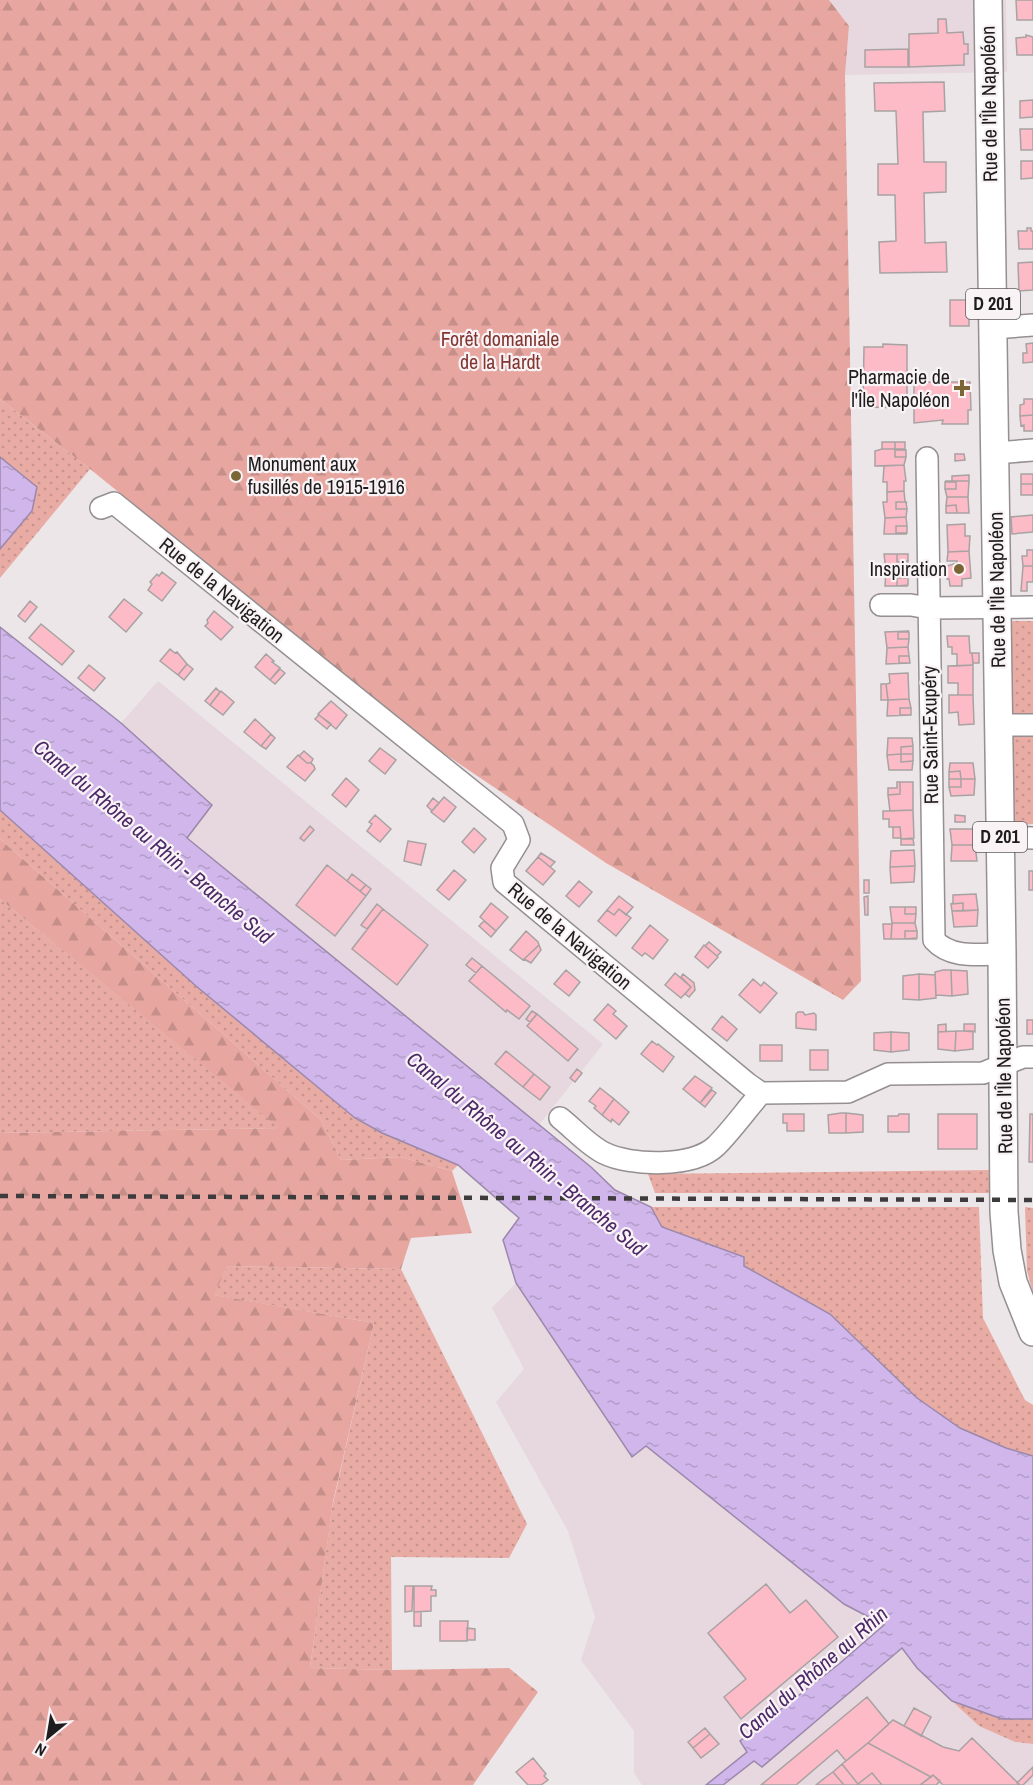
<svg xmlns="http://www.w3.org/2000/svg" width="1033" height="1785" viewBox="0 0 1033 1785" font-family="'Archivo Narrow',sans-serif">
<defs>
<pattern id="green-dots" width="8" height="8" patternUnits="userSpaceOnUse" patternTransform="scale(1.5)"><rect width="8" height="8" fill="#e9aca5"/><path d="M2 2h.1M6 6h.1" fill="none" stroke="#c7938e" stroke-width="1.8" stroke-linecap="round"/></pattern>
<pattern id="forest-firs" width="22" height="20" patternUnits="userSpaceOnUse" patternTransform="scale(1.5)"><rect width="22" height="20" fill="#e7a7a0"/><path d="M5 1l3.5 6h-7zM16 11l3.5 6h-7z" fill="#c68f89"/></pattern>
<pattern id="water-ripples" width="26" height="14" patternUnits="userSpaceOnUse" patternTransform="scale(1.5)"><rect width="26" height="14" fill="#d0b6ea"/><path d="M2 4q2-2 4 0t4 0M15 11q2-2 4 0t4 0" fill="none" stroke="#b29cc8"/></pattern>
</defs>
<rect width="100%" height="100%" fill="#ece6e9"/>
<!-- built -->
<path fill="#e6d8de" d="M829 0H1006L1007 72 845 75 849 26Z
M158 681 603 1044 539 1125 186 837 212 805 121 723Z
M516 1283 632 1456 646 1446 844 1604 884 1626 917 1668 979 1726 1015 1742 1033 1744V1785H642L634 1773V1731L581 1660 595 1617 568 1531 496 1402 524 1369 492 1308Z"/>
<!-- green -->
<path fill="url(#green-dots)" d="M0 399 90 469 0 578V549L32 511 37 487 0 457Z
M1010 621H1033V824L1012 825Z
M0 810 196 986 355 1118 382 1133 458 1165 452 1171 400 1157 341 1160 321 1120 0 839Z
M0 899 280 1128 0 1133Z
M992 1170 991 1193H655L648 1174Z
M651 1207H979L983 1318 1025 1400 1033 1405V1456L1006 1448 960 1428 917 1398 830 1314 744 1266V1257L662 1227Z
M1025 1207 1033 1208V1293L1027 1271Z
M227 1266 401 1269 527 1524 509 1558 391 1557 392 1670 310 1668 332 1508 374 1323 213 1295Z
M952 1701 1002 1719H1033V1744L1015 1742 979 1726Z"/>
<!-- forest -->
<path fill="url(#forest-firs)" d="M0 0H829L849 26 845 75 861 981 843 1000 606 863 430 744 90 469 0 399Z
M0 839 321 1120 341 1160 400 1157 452 1171 472 1233 411 1238 401 1269 227 1266 214 1295 374 1323 333 1502 310 1668 392 1670 509 1668 538 1692 473 1785H0V1133L279 1128 0 899Z"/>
<!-- water -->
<path fill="url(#water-ripples)" stroke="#9b88ac" stroke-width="1.5" d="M0 457 37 487 32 511 0 549Z
M0 627 121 723 212 805 187 838 591 1167 615 1190 651 1207 662 1227 744 1257V1266L830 1314 917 1398 960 1428 1006 1448 1033 1456V1719H1002L952 1701 917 1668 902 1648 762 1767 754 1761 723 1785H706L747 1752 740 1741 839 1664 884 1625 844 1604 646 1446 632 1457 516 1283 503 1240 519 1218 458 1165 382 1133 355 1118 196 986 0 810Z"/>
<!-- building -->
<path fill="#fcbbc7" stroke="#a8a2a3" stroke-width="1.5" d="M1016 0H1033V20H1017Z
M938 19H946L947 33 963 32 964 44H968V54H964V65L909 67V34L938 33Z
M1026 35 1033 37V55H1017L1016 38 1026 37Z
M908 49V67H865V50Z
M944 82 945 111 923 112 924 162H946V192L924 193 925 243 946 242 947 272 880 273 879 242 896 241 895 195H878V164H898L896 111H875L874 83Z
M1033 100V117L1020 118V101Z
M1020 129H1033V150H1021Z
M1021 161H1033V178L1021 179Z
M1027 228H1031V231H1033V249H1019L1018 231H1027Z
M1033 262V290L1019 291 1018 263Z
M950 300H969V326H950Z
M1033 343V362L1023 363V353H1027L1026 344Z
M883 344 907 345V408L863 407 864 347H883Z
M914 382H970L971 410H968V424H942L943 420 914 423Z
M1024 399H1033V415L1020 416V405L1024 404Z
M1033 415V431H1024V425L1021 426 1020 416Z
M882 442H895V449H882Z
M895 442H905V449H895Z
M882 449H905L895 450V457H906L904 465 875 466V451Z
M895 450H906V457H895Z
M955 454H964L965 460 955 461Z
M904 465 906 481H904V491L887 492V482H883L884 466Z
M1021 474H1033V484H1021Z
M969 475V481H952V476Z
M945 481H969L968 497H947L945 489H956V482Z
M945 482H956V489H945Z
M1021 484H1033V495H1021Z
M904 491 905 501 906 502H896V509H907L906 517 885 518 883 502H887V492Z
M947 497H968L969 513H946H957L956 505 946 506Z
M896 502H906L907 509H896Z
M956 505 957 513H946V506Z
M1033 515V532L1012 534 1011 517Z
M906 517 907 526H896V533L907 534H884L885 518Z
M965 524V536H970L969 551 948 552 947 525Z
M896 526H907V533H896Z
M1027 550H1033V566H1023L1022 556H1027Z
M969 551 971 578 962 579V586H950L949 579H947V566L957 563V561H947L948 552Z
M884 554H908H897V562L908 561 907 570H886Z
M897 554H908V561L897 562Z
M1023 566H1033V582H1027V591H1021Z
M886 570H907L908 578H897V586H908H885Z
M162 572 176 583 162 601 148 590 152 584 150 582 157 574 159 576Z
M897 578H908V585L897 586Z
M124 599 142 613 126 632 109 617Z
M30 601 37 607 25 622 18 616Z
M214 611 233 627 221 640 205 626 208 623 207 620Z
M41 624 74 651 62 665 29 638Z
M909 631 898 632V639H909L908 647 887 648 885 632Z
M898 632H909V639H898Z
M947 636H969L970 653H972L973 665 957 666V654H952V647H948Z
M908 647 909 656H899V663H910L886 664 887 648Z
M170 649 175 653 177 652 187 664 178 675 160 661Z
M972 653H979V663H973Z
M266 654 274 661 272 662 280 668 270 680 255 667Z
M899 656H909L910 663H899Z
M187 664 193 669 184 680 178 675Z
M89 665 105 678 94 691 78 678Z
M973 665V695H958V683H948V666Z
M280 669 285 673 275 684 270 680Z
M908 673 909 699 888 700 886 684 890 683 889 674Z
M881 684H886L888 700H881Z
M216 688 220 692 210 705 205 701Z
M221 691 234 702 223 715 210 705Z
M949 695H973L974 724 959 725 958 712 949 713Z
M909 699 911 708H900V715H911L887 716 888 700Z
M331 701 347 715 336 729 318 714Z
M900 708H911V715H900Z
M319 715 331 724 327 729 315 719Z
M255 719 271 734 261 746 244 732Z
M271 734 275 738 266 749 261 746Z
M888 738H912L913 746 901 747V754L887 755Z
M913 746V754H901V747Z
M380 748 396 760 385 774 369 761Z
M304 751 313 759 311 763H307L299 756Z
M901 754V762L913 761 912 770H889L887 755Z
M901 754H913V761L901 762Z
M298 755 307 763H311L314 766 315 769 305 781 287 767Z
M950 763H973L975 779H961L960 771 949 772Z
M960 771 961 779H949V772Z
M346 778 359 790 346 807 332 795Z
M949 779H961V787H949Z
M961 779H975L974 795 951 796 949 787H961Z
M897 782H900V794L888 795V788H897Z
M900 782H913V810L890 811 888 795 900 794Z
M444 797 456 807 444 822 431 812Z
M433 798 439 803 432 811 427 806Z
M913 810 914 838 901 839 900 827H889V819H883V811Z
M375 815 391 829 380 842 367 831 372 824 369 822Z
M955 815 965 816V822H955Z
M310 826 314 830 304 841 300 838Z
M893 827H900L901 838H893Z
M474 828 486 839 474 853 462 842Z
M950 829H976L975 845H952Z
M901 839H913L914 845H901Z
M408 841 426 844 421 865 404 861Z
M952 845H975L977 861H951Z
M914 850 915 866 890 867 891 851Z
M541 853 555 862 550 867 538 857Z
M538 857 555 871 543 885 526 871Z
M327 865 366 896 335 936 296 905Z
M915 866 914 882 891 883 890 867Z
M454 870 466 880 449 900 437 890Z
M1029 871H1033V890H1029Z
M352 874 366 885 360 891 347 881Z
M864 880H869V893H864Z
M579 881 592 892 579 907 566 896Z
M366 885 371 889 366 896 360 891Z
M976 894 978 910 963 911V903L951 904 953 903V895Z
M619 896 633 907 626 915 619 909 614 915 607 910Z
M868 896V915H865L864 897Z
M491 903 508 917 496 931 480 917Z
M963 903V911H952L951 904Z
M377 904 383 909 367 929 361 925Z
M890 907H916H905V914H916L915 923H892Z
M905 907H916V914H905Z
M383 909 428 945 397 985 352 949Z
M619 909 631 918 616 936 598 921 607 910 614 915Z
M978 910 977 926 954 927 952 911Z
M484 921 496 931 491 937 479 926Z
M892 923H915L917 931H905V939H917H891Z
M883 924H892L891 939H884Z
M650 925 668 940 653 959 645 953 642 956 632 948Z
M526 931 538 942 539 945 523 960 510 950Z
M905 931H917V938L905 939Z
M709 942 721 952 717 956 705 946Z
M539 945 541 950 531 963 524 959Z
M704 945 718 957 708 968 695 957Z
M472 958 482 966 476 973 466 965Z
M482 966 530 1006 519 1019 507 1010 506 1012 469 981Z
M566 970 580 982 569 996 554 984Z
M943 970H951L952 996 936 995 935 972Z
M951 970 967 971 968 994 952 996Z
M675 973 691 987 681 998 665 985Z
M683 974 694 983 695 990 689 997 685 994 691 987 681 977Z
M919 974V1000L903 999V976Z
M919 974 935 975 936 998 919 1000Z
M753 979 761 986 764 982 777 993 760 1013 739 995Z
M608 1004 616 1011 613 1014 627 1026 616 1039 594 1020Z
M532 1011 537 1014 530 1022 526 1019Z
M798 1012H803L805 1015 814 1013 816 1015V1030L796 1028V1014Z
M537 1014 578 1049 568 1061 527 1026Z
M722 1016 737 1029 727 1041 712 1029Z
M1027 1020H1033V1034H1027Z
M946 1024V1032H938V1025Z
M964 1024H975V1032L964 1031Z
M956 1031 955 1051 938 1049V1032Z
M956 1031H973V1049L955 1051Z
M891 1032V1052L874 1050V1033Z
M891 1032 909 1033V1050L891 1052Z
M652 1041 657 1045 658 1044 674 1057 663 1072 641 1054Z
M760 1045H782V1061H760Z
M810 1050H828V1070H810Z
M506 1051 534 1074 523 1087 495 1064Z
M577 1069 582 1073 575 1082 570 1078Z
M534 1074 550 1087 540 1100 523 1087Z
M695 1076 712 1088 700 1103 683 1089Z
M600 1088 614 1099 602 1115 594 1108 596 1106 589 1101Z
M712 1090 716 1093 705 1107 700 1103Z
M614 1099 629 1112 619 1125 612 1119 611 1122 602 1115Z
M841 1113H846V1133H829L828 1115Z
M846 1113 863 1115V1132L846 1133Z
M783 1114H804V1131H787V1123H783Z
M899 1114H909V1132H888V1116H898Z
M938 1114H977V1149H938Z
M1030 1114H1033V1162H1029Z
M766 1584 790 1613 806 1600 838 1637 741 1719 724 1697 746 1679 708 1633Z
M405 1586H413L412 1611 405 1612Z
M414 1586H432L431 1590H436V1596H431V1611L414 1612Z
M414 1612H421V1626H414Z
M440 1621H468L467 1641H440Z
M467 1628 475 1629V1640H467Z
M867 1697 889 1724 868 1743 846 1761 837 1750 796 1785H761Z
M914 1708 931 1717 921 1736 904 1726Z
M893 1720 943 1747 959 1751 972 1738 1020 1785H943L933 1775 931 1777 868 1743Z
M705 1728 710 1734 693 1748 688 1742Z
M710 1734 719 1744 701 1758 693 1748Z
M868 1743 931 1777 920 1785H882L872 1773 858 1784 842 1764Z
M533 1758 546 1774 544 1776 548 1780 541 1785H528L516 1772Z
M842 1764 858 1784 859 1785H844L833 1772Z
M1033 1767V1775L1023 1785H1020L1017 1783Z
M833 1772 844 1785H816L826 1777Z
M872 1773 882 1785H859L858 1784Z
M933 1775 940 1781 936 1785H920Z"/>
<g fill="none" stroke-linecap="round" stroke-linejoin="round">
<defs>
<path id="minor" d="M993 328 1033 325
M995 453 1033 450
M927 458 934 940C951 959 979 954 1002 954
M101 508 114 503 513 824 519 840 502 868 504 882 748 1084 761 1093 848 1092 888 1074 983 1073 1023 1057H1033
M881 605H911L928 608 1033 607
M999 725H1033
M1000 837 1033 838
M560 1118C574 1129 588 1145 604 1153 630 1166 693 1168 716 1146 732 1130 746 1110 761 1093"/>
<path id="major" d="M988 0 1002 954 1004 1212 1007 1250 1013 1282 1033 1332"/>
</defs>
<!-- minor casing -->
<use href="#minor" stroke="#958f92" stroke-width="24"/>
<!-- major casing -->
<use href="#major" stroke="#958f92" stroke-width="30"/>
<!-- minor -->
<use href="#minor" stroke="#fff" stroke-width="21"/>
<!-- major -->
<use href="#major" stroke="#fff" stroke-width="27"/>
<!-- rail -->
<path stroke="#3e3b3c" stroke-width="4.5" stroke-dasharray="8 8" stroke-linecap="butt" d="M0 1196 1033 1200"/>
</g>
<!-- markers -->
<g fill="#7c6535" stroke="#f9f3f6" stroke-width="2">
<path d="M959 379h6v6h6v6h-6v6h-6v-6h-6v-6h6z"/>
<circle cx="236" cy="476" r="6"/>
<circle cx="959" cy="569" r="6"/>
</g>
<g text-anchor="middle" stroke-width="4.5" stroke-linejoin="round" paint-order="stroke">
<!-- shield labels -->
<g fill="#f9f3f6" stroke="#605c5e" stroke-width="1.5">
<rect x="966" y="289" width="54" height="30" rx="4.5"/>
<rect x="973" y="822" width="54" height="30" rx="4.5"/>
</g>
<g font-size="18" font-weight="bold" fill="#1e1c1d">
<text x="993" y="310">D 201</text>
<text x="1000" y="843">D 201</text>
</g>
<!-- street labels -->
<g font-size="20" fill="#1e1c1d" stroke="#f9f3f6">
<text transform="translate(989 104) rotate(-91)" y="7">Rue de l'Île Napoléon</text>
<text transform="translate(222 590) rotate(39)" y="7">Rue de la Navigation</text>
<text transform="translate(997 590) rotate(-91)" y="7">Rue de l'Île Napoléon</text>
<text transform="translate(930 735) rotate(-91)" y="7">Rue Saint-Exupéry</text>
<text transform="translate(570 936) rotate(40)" y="7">Rue de la Navigation</text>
<text transform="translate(1004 1076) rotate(-91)" y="7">Rue de l'Île Napoléon</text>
</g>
<!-- park labels -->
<g font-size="20" fill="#833631" stroke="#f9f3f6">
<text x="500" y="346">Forêt domaniale<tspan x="500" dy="23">de la Hardt</tspan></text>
</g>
<!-- poi labels -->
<g font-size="20" fill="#1e1c1d" stroke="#f9f3f6" text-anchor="end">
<text x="950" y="384">Pharmacie de<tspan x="950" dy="23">l'Île Napoléon</tspan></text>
<text x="248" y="471" text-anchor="start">Monument aux<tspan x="248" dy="23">fusillés de 1915-1916</tspan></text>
<text x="947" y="576">Inspiration</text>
</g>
<!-- water labels -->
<g font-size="21" font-style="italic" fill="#4b2866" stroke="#f9f3f6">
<text transform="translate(153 842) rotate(40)" y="7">Canal du Rhône au Rhin - Branche Sud</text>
<text transform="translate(526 1154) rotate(40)" y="7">Canal du Rhône au Rhin - Branche Sud</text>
<text transform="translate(813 1673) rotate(-41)" y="7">Canal du Rhône au Rhin</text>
</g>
</g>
<!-- north arrow -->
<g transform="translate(48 1737) rotate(210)" stroke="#f9f3f6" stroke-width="4.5" paint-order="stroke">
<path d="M0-4.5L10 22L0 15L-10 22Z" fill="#1e1c1d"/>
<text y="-9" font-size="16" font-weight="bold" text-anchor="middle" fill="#1e1c1d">N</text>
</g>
</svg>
